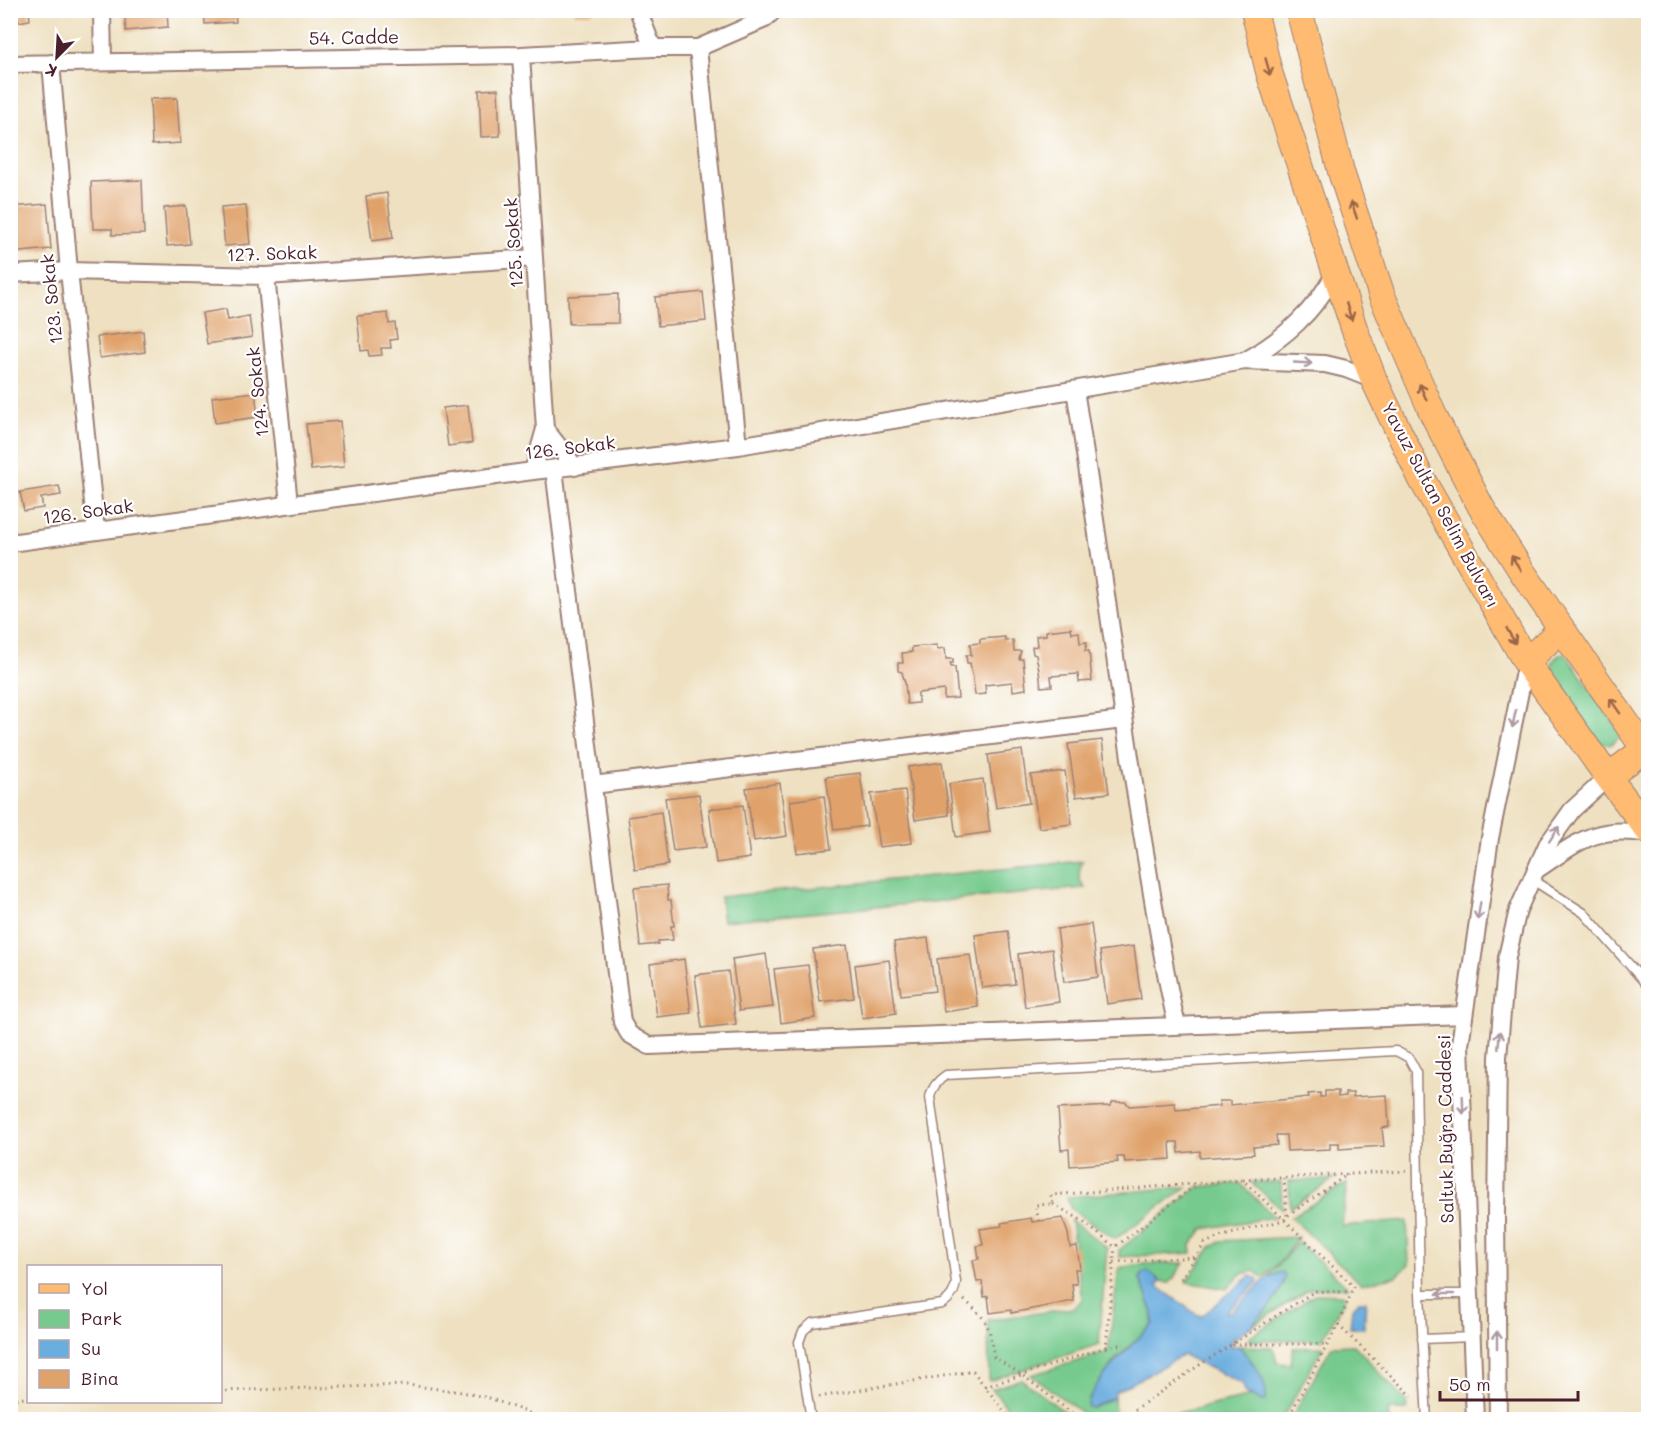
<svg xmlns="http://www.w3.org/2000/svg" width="1659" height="1430" viewBox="0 0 1659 1430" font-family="Mali,sans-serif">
<rect width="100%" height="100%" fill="#fff"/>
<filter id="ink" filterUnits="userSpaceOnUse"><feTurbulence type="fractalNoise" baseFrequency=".0167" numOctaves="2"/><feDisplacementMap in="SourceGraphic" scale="12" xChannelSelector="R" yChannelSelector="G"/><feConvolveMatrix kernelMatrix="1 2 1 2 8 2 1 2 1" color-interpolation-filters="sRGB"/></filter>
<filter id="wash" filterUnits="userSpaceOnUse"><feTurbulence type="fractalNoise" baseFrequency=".008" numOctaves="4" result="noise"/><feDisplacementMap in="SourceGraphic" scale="24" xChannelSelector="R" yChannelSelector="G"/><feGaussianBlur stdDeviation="1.35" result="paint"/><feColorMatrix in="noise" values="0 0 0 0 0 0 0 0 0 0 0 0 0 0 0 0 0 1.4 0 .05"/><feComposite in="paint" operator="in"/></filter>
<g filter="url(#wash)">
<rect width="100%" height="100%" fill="#eee0c0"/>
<!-- green -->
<path fill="#76ca8d" stroke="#60745c" stroke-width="1.5" d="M1565 653 1621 733 1620 737 1610 745 1599 742 1554 682C1550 670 1550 656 1565 653Z
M1083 861C1078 871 1077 879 1085 888L723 921 720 897Z
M1334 1179 1290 1208 1289 1181Z
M1251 1182H1281L1282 1210Z
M1240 1183 1274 1217 1203 1229 1191 1245 1192 1253 1119 1257V1250L1198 1187Z
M1347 1183 1342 1226 1407 1221 1409 1265 1397 1276 1361 1284 1291 1217Z
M1187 1187 1115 1239 1071 1209 1067 1197Z
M1071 1220 1107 1248 1099 1344 989 1381 988 1320 1073 1308 1082 1300Z
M1298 1237 1283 1258 1263 1278 1254 1271 1241 1274 1227 1289 1186 1282 1211 1247 1221 1241Z
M1298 1242 1348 1287 1310 1289 1246 1330 1274 1300 1282 1272 1267 1278Z
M1184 1263 1170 1283 1161 1282 1152 1274 1140 1278 1153 1313V1324L1113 1362 1089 1399 1092 1408 1114 1397 1115 1417 1111 1419H1090L1031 1375 1108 1352 1119 1268 1143 1264Z
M1316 1294 1344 1295 1345 1299 1322 1340 1249 1341V1337Z
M1354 1345 1406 1401 1407 1410H1388L1389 1419H1291L1332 1346Z
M1239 1346 1273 1347 1277 1363 1291 1364 1293 1348 1323 1347 1282 1419 1148 1420 1247 1397 1253 1396 1262 1401 1256 1367Z
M1021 1379 1074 1419H1017L992 1389Z"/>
<!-- water -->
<path fill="#6aaddf" stroke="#5a6685" stroke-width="1.5" d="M1148 1271 1161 1282 1157 1286 1196 1314 1202 1316 1250 1276 1256 1278 1258 1282 1226 1312 1230 1313 1267 1278 1282 1272 1285 1275C1283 1299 1250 1329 1230 1341V1346H1239C1252 1362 1268 1378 1266 1400L1262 1401 1245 1392 1243 1384 1183 1355 1115 1392 1114 1397 1092 1408 1088 1407C1088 1385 1137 1339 1153 1324V1313L1140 1278 1143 1273Z
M1359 1301H1366L1364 1328H1350L1352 1309Z"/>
<g id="blocks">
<!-- building -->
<path fill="#e0a26b" d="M10 10H29L30 20 18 22V19L10 20Z
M124 10H167L168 27 126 31Z
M204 10H235L236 22 205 24Z
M494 10H534V15L494 16Z
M575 10H592L593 13 575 14Z
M498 89 500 136 481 137 479 90Z
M177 98 180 143 152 145 150 99Z
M10 102H14L17 147H10Z
M142 180 144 234 112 235V229H93L91 182Z
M387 193 393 238 372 241 366 196Z
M47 204 51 249 10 253V207Z
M246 205 250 244 225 246 221 207Z
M186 206 190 244 167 246 164 208Z
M703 292 706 321 658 326 655 297Z
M618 294V323L569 324 568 296Z
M226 309 228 320 249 316 252 337 207 344 202 313Z
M388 313 389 324 395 323 397 339 390 340 391 348H381L382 355 369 356 368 350 361 351 357 316Z
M143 331 145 352 100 358 97 337Z
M255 392 258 417 215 423 212 397Z
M468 405 472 443 448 446 443 408Z
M340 421 344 467 311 470 306 424Z
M59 486 61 495 41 498 43 508 24 511 20 492Z
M1071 628 1072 633 1079 632 1080 643 1087 642 1085 651H1089L1092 681 1079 682 1078 674 1051 676 1052 686 1041 687 1039 670 1036 655 1033 654 1032 647 1037 646 1036 636 1046 635V631Z
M1005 637V641L1013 640 1014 651H1021L1019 659H1023L1026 689 1013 691 1012 682 985 685 986 694 975 695 973 678 970 663H967L966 655H971L970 644 980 643V639Z
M937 645V649L945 648 946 659H953V663H950L951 667H955L958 698 944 699V690L918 693V703L907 704 905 683 902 672 898 671V663H903L902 653 912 652V647Z
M1102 740 1109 793 1076 797 1068 744Z
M1022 750 1029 803 996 808 988 755Z
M942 762 949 815 915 820 908 767Z
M1065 771 1072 824 1039 828 1031 775Z
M860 773 867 826 834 830 826 777Z
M983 779 990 832 956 837 949 784Z
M780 783 787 836 754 841 746 788Z
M905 790 912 843 879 847 871 794Z
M699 794 706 847 673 851 665 798Z
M824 796 831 849 797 853 790 801Z
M743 805 750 858 716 863 709 809Z
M661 812 668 865 635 870 628 817Z
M667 885 668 900H671L674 926H671L673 940 658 941V944L640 946 634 888Z
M1091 924 1098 977 1064 982 1057 929Z
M1008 931 1015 984 982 988 975 935Z
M928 938 935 991 901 995 894 942Z
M847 945 854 998 820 1002 813 949Z
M1134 946 1141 999 1107 1004 1100 951Z
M1052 949 1059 1002 1025 1007 1018 954Z
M766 954 773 1007 739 1011 732 959Z
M970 955 978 1007 944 1012 937 959Z
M684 959 691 1013 657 1017 650 964Z
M889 960 896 1013 862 1018 855 965Z
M808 965 815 1018 781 1023 774 969Z
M728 971 736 1024 702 1028 695 975Z
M1325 1091H1338V1097L1346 1096 1345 1093H1353V1097L1387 1095 1389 1127 1382 1128 1384 1146 1339 1149V1143H1330V1149L1287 1151 1286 1135H1276L1277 1145 1253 1147 1254 1154 1200 1158V1151L1179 1153 1178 1142H1170L1171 1159 1125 1162 1124 1157H1117L1118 1162 1070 1166 1069 1149 1061 1150 1058 1109 1110 1106 1113 1102H1126L1129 1106 1175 1103 1176 1110 1220 1106 1219 1101H1231V1105L1309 1097 1308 1094 1320 1093V1097H1325Z
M1031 1218 1032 1222 1063 1218 1068 1234 1070 1247 1077 1246 1080 1269H1075L1077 1284H1072L1074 1301 1011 1313V1310L990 1313 988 1296 984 1297 982 1281 977 1282 973 1260 979 1259 977 1246 983 1245 980 1229 1002 1226 1001 1223Z"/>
</g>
</g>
<g filter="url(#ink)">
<use href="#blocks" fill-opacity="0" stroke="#9c8076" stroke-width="1.5"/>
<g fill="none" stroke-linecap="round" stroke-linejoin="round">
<defs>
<path id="lane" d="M1531 879 1584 913 1648 986
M1420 1294H1470
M1422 1339 1472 1337
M811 1420 799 1342 803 1331 812 1323 942 1304C951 1298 955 1292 956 1282L930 1097C932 1087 937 1081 946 1075L1396 1051 1409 1058 1416 1071 1420 1294 1427 1420"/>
<path id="street" d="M102 10 103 61
M638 10 653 48
M521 55 545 429 533 471
M51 63 69 271 96 531
M10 64 521 55 653 48H698L765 19 774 10
M10 274 69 271 266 276 534 258
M266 276 289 504
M1245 361C1286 337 1313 313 1336 272
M1075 390C1099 538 1118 686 1142 834 1153 898 1162 962 1177 1026
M545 429 575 467
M738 446 1245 361 1325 364 1346 369 1374 380
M554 469 622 1022 629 1034 649 1046 1464 1015
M10 543 533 471 738 446 698 48
M593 785 1123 720
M1535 871C1577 843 1595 824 1648 834
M1475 1420 1460 1045 1490 838 1526 662
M1498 1420 1496 1215 1498 1057 1507 957 1518 910 1547 845 1572 810 1608 777"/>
<path id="primary" d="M1254 10 1269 72 1355 331 1374 380 1421 478 1526 662 1608 777 1648 830
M1299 10 1342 175 1382 296 1433 414 1481 507 1521 570 1648 754
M1526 662 1561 629
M1608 777 1645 749"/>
</defs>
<!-- lane casing -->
<use href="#lane" stroke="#9c8076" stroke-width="11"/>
<!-- street casing -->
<use href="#street" stroke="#9c8076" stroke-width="20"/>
<!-- primary casing -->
<use href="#primary" stroke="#9c8076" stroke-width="28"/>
<!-- path -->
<path stroke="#9c8076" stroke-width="3" stroke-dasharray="1.5 4.5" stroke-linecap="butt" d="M1284 1178 1287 1216
M1243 1180 1406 1171
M1053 1204 1081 1220 1115 1247 1196 1185
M1039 1221 1035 1205 1053 1204 1051 1195 1243 1180 1354 1287 1338 1325 1412 1396
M1114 1262 1196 1257
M1181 1279 1205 1243 1219 1237 1284 1220 1287 1216 1348 1174
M964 1300C988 1319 990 1327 994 1357L1022 1375 1081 1420
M1232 1344H1327
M1106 1347 1124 1344
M985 1387 1106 1347 1115 1247
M220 1391 407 1385 462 1392 489 1398 548 1420
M819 1397 973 1371 1011 1420
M10 1399 28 1398
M1120 1420 1201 1364 1315 1291 1352 1292
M1287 1420 1338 1325"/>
<!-- lane -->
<use href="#lane" stroke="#fff" stroke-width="8"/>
<!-- street -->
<use href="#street" stroke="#fff" stroke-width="16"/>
<!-- primary -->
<use href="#primary" stroke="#ffbb71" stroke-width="26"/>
</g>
<!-- one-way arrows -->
<defs><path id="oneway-shaft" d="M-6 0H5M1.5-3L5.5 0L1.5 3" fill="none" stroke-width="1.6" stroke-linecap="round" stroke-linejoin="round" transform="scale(1.5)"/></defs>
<g stroke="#9b654a">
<use href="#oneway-shaft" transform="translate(1268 67) rotate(74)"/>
<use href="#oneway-shaft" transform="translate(1354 210) rotate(-109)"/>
<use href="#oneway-shaft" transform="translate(1349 312) rotate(72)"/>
<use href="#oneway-shaft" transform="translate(1423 392) rotate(-113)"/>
<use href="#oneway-shaft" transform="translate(1516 563) rotate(-123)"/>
<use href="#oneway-shaft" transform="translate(1511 636) rotate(60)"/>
<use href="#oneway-shaft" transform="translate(1615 706) rotate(-125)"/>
</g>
<g stroke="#ae9aa0">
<use href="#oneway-shaft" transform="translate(1303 363) rotate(3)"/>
<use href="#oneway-shaft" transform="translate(1514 719) rotate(102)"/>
<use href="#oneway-shaft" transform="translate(1554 834) rotate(-57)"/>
<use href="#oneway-shaft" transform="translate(1479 911) rotate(99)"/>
<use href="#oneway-shaft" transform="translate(1499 1040) rotate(-85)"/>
<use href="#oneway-shaft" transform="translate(1463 1105) rotate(88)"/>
<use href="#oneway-shaft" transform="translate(1445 1294) rotate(180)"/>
<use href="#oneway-shaft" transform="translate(1497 1340) rotate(-90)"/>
</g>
</g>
<g text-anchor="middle" stroke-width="4.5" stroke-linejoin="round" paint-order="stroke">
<!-- street labels -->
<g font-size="18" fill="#4a1f2b" stroke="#fff">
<text transform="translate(354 38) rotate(-1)" y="6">54. Cadde</text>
<text transform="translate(514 243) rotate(-94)" y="6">125. Sokak</text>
<text transform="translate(272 254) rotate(-2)" y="6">127. Sokak</text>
<text transform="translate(52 299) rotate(-96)" y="6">123. Sokak</text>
<text transform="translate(258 392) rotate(-96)" y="6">124. Sokak</text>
<text transform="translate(570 448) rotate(-7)" y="6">126. Sokak</text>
<text transform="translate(1440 505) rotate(62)" y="6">Yavuz Sultan Selim Bulvarı</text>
<text transform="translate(88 512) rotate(-8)" y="6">126. Sokak</text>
<text transform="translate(1446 1129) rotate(-91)" y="6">Saltuk Buğra Caddesi</text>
</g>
</g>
<!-- margin -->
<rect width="1659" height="1430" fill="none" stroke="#fff" stroke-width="36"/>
<!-- legend -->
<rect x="27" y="1265" width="195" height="138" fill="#ffffff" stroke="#b7a5aa" stroke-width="1.5"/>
<rect x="39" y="1284" width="30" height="9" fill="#ffbb71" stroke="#b7a5aa" stroke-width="1.5"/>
<text x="81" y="1295" font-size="18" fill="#4a1f2b">Yol</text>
<rect x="39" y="1310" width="30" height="18" fill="#76ca8d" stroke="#b7a5aa" stroke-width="1.5"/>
<text x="81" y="1325" font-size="18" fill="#4a1f2b">Park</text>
<rect x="39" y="1340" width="30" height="18" fill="#6aaddf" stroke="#b7a5aa" stroke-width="1.5"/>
<text x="81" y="1355" font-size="18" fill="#4a1f2b">Su</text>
<rect x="39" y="1370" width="30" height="18" fill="#e0a26b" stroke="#b7a5aa" stroke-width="1.5"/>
<text x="81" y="1385" font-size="18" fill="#4a1f2b">Bina</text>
<!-- north arrow -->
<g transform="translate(57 57) rotate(204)" stroke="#ffffff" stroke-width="4.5" paint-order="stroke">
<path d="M0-4.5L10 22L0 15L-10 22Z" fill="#4a1f2b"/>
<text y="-9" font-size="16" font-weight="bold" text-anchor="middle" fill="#4a1f2b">K</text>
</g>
<!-- scale -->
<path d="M1440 1391v9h138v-9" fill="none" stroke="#4a1f2b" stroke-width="3"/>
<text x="1449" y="1391" font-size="18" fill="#4a1f2b" stroke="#ffffff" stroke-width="4.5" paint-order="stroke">50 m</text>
</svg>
